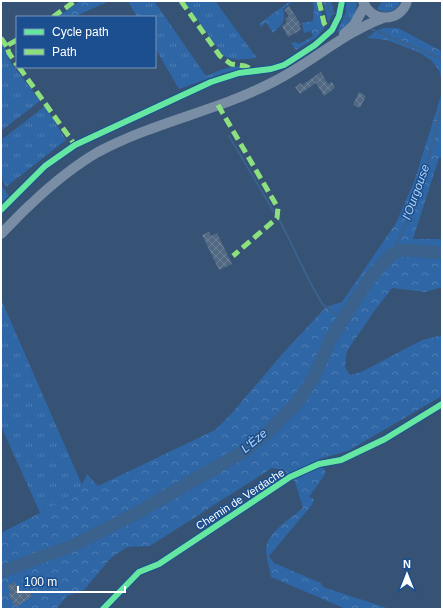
<svg xmlns="http://www.w3.org/2000/svg" width="443" height="610" viewBox="0 0 443 610" font-family="Arial,sans-serif">
<defs>
<pattern id="grass-tufts" width="24" height="20" patternUnits="userSpaceOnUse"><rect width="24" height="20" fill="#2f66a5"/><path d="M3 7l-1-3M5 7V3M7 7l1-3M15 17l-1-3M17 17v-4M19 17l1-3" fill="none" stroke="#4e7db2"/></pattern>
<pattern id="forest-crowns" width="20" height="18" patternUnits="userSpaceOnUse"><rect width="20" height="18" fill="#2f66a5"/><path d="M2 6a3 3 0 1 1 6 0M12 15a3 3 0 1 1 6 0" fill="none" stroke="#4e7db2"/></pattern>
<pattern id="building-cross-hatch" width="8" height="8" patternUnits="userSpaceOnUse"><rect width="8" height="8" fill="#526984"/><path d="M0 0l8 8M0 8l8-8" fill="none" stroke="#6c8096"/></pattern>
</defs>
<rect width="100%" height="100%" fill="#365274"/>
<!-- grass -->
<path fill="url(#grass-tufts)" d="M128 1H154L206 76C217 72 232 63 244 68L224 73 179 89 155 48V17H137Z
M184 1H215L257 58C246 59 232 62 223 55Z
M346 1H356C360 15 347 26 337 33L346 12Z
M382 1H395L400 3C394 12 386 14 377 9Z
M1 43 6 49 9 60 40 101 1 131Z
M45 106 66 140 6 187 1 178V140Z
M1 299 82 485 69 498 40 513 1 426Z"/>
<!-- forest -->
<path fill="url(#forest-crowns)" d="M80 1H109L74 17H58Z
M290 1H293L283 9C286 22 282 24 273 33L266 22 261 27 259 24Z
M312 1H317L319 4 325 27 317 37 296 50 291 43 295 42 299 44 313 36 311 31 304 33 302 23 313 21 314 6Z
M323 1H331L334 12 328 22Z
M384 28H398L441 51 442 48V158H439L413 239H442V287L425 292 392 288 373 313 347 351 345 367 350 375 361 372 422 340 442 335V396L348 451 319 459 326 473 309 497 314 499 312 505 269 556 274 563 321 583 323 587 390 609H346L271 577C270 569 267 560 266 552 265 533 290 519 303 508L295 482 284 470 272 468 150 546 127 547 111 558 84 590 67 596 56 609H1V533L69 498 82 485 87 474 98 486 215 430 232 413 284 352 326 307 342 302 396 223 414 182 441 96 442 81 439 70 431 60 420 53 387 40 367 38 376 31Z
M1 185 9 196 1 203Z"/>
<g fill="none" stroke-linecap="round" stroke-linejoin="round">
<!-- stream -->
<path stroke="#3b618d" stroke-width="2" d="M326 1 331 12 337 15
M341 16 352 21
M369 28 442 59
M229 136 274 212
M280 221 311 284 323 305 343 319
M391 255 405 227 424 178 442 104"/>
<!-- river -->
<path stroke="#3b618d" stroke-width="13" d="M1 572 74 545 137 513 246 450 268 432 297 403 314 377 330 340 354 302 369 279 391 255 399 251 409 250 442 253"/>
</g>
<!-- building -->
<path fill="url(#building-cross-hatch)" d="M289 6 301 25 299 26 301 30 288 37 282 26 287 22 285 19 289 16 284 10Z
M321 72 328 84 332 82 335 88 324 96 316 83 300 94 295 87 301 83 302 85Z
M359 92 366 96 360 108 353 105Z
M209 232 211 236 217 233 232 264 219 270 202 235Z
M14 582 22 594 28 590 32 596 16 607 8 594 11 592 7 586Z"/>
<g fill="none" stroke-linecap="round" stroke-linejoin="round">
<!-- minor -->
<path stroke="#7d92a8" stroke-width="7" d="M1 210 45 166 75 145 211 82 239 73 271 69 284 65 292 60 315 45 332 30 339 16 342 1
M103 609 139 572 159 564 290 477 319 464 341 460 385 439 442 404"/>
<!-- secondary -->
<path stroke="#798da4" stroke-width="10" d="M363 1C370 23 401 23 407 1
M344 34 354 25 365 5
M1 234C11 224 21 213 31 204 52 184 74 166 98 152 154 122 217 111 273 82 311 63 343 33 383 18"/>
<!-- quiet -->
<path stroke="#8de07e" stroke-width="5" stroke-dasharray="10 5" stroke-linecap="butt" d="M181 1 220 56 231 64 245 66 254 70
M319 1 324 23 330 32
M53 17 75 1
M1 38 7 47
M17 40 8 45 7 47 9 53 17 65
M19 67 75 145
M218 105 278 208 277 218 233 256"/>
<defs>
<path id="cycleway" d="M1 210 45 166 75 145 211 82 239 73 271 69 284 65 292 60 315 45 332 30 339 16 342 1
M103 609 139 572 159 564 290 477 319 464 341 460 385 439 442 404"/>
</defs>
<!-- cycleway casing -->
<use href="#cycleway" stroke="#1b4f8f" stroke-width="8"/>
<!-- cycleway -->
<use href="#cycleway" stroke="#66e7a1" stroke-width="6"/>
</g>
<g text-anchor="middle" stroke-width="3" stroke-linejoin="round" paint-order="stroke">
<!-- street labels -->
<g font-size="11" fill="#fff" stroke="#1b4f8f">
<text transform="translate(240 499) rotate(-33)" y="4">Chemin de Verdache</text>
</g>
<!-- water labels -->
<g font-size="12" font-style="italic" fill="#b5d3f5" stroke="#1b4f8f">
<text transform="translate(416 192) rotate(-70)" y="4">l'Ourgouse</text>
<text transform="translate(254 441) rotate(-40)" y="4">L'Èze</text>
</g>
</g>
<!-- border -->
<rect width="443" height="610" fill="none" stroke="#ffffff" stroke-width="4"/>
<!-- legend -->
<rect x="16" y="16" width="140" height="52" fill="#1b4f8f" stroke="#7695bc"/>
<rect x="24" y="29" width="20" height="6" fill="#66e7a1" stroke="#7695bc"/>
<text x="52" y="36" font-size="12" fill="#ffffff">Cycle path</text>
<rect x="24" y="49" width="20" height="6" fill="#8de07e" stroke="#7695bc"/>
<text x="52" y="56" font-size="12" fill="#ffffff">Path</text>
<!-- north arrow -->
<g transform="translate(407 574)" stroke="#1b4f8f" stroke-width="3" paint-order="stroke">
<path d="M0-3L7 15L0 10L-7 15Z" fill="#ffffff"/>
<text y="-6" font-size="11" font-weight="bold" text-anchor="middle" fill="#ffffff">N</text>
</g>
<!-- scale -->
<path d="M18 586v6h107v-6" fill="none" stroke="#ffffff" stroke-width="2"/>
<text x="24" y="586" font-size="12" fill="#ffffff" stroke="#1b4f8f" stroke-width="3" paint-order="stroke">100 m</text>
</svg>
